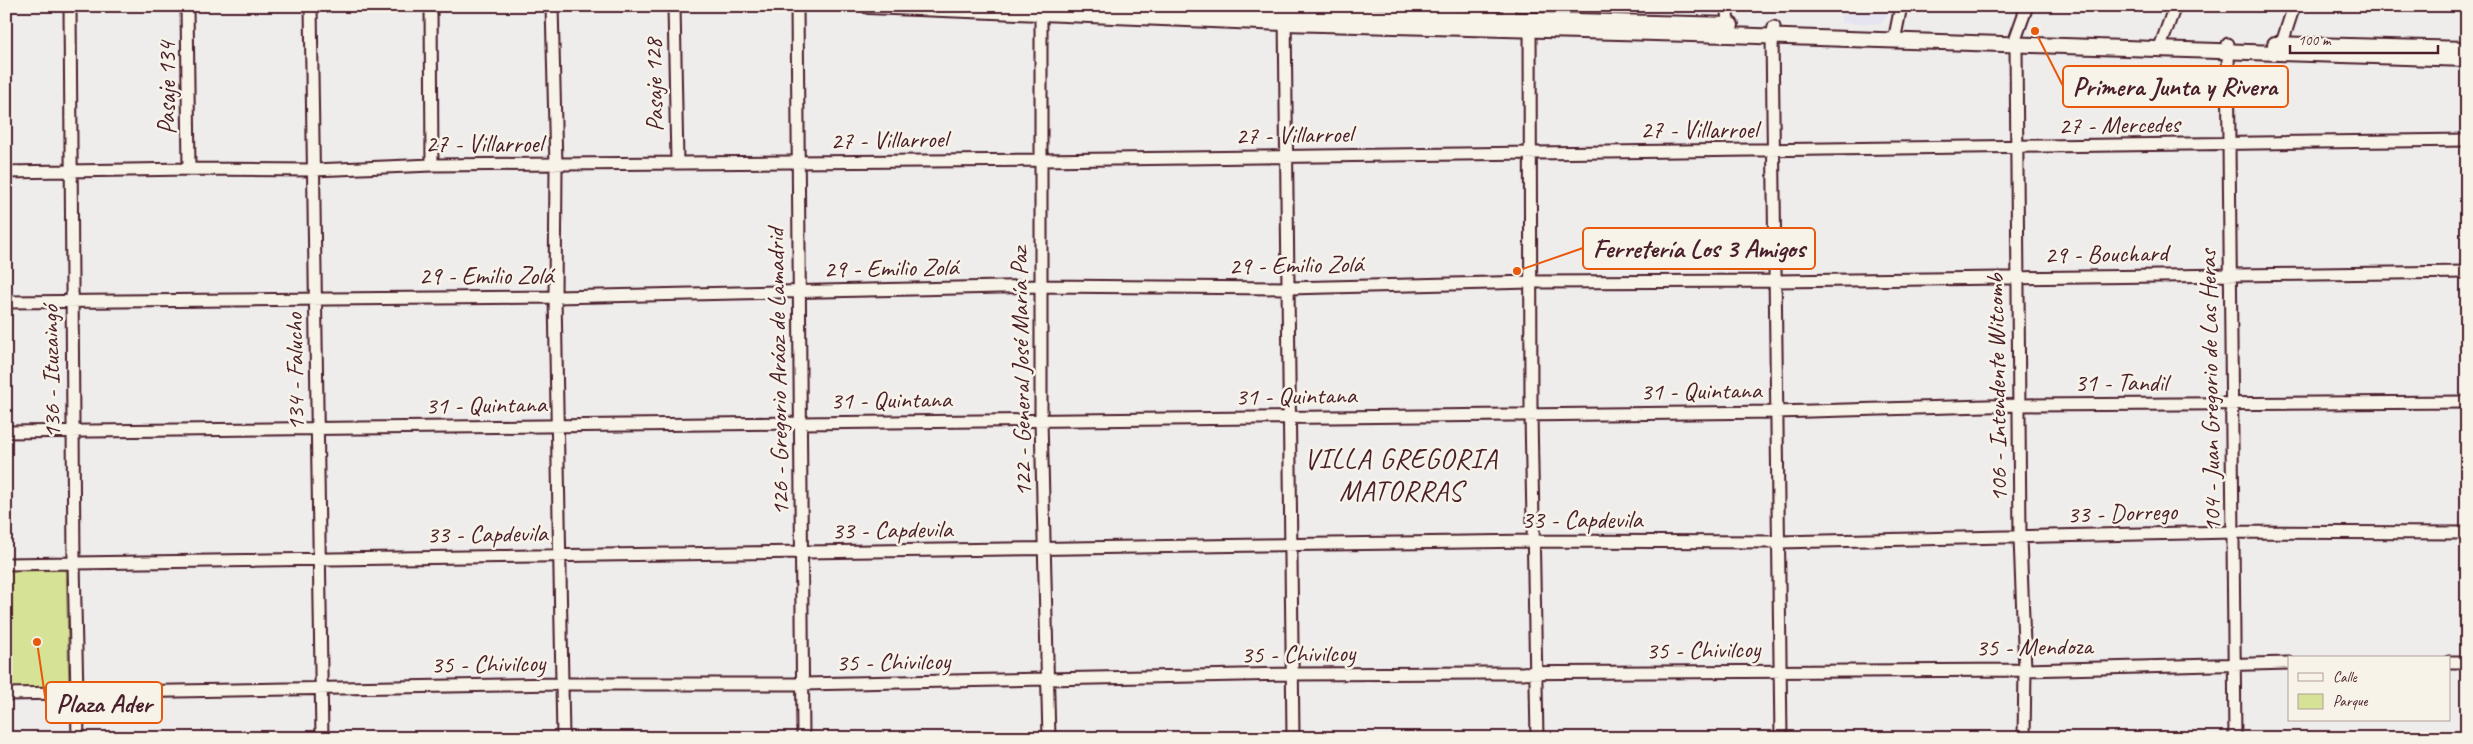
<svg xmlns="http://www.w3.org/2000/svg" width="2473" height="744" viewBox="0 0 2473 744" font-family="Caveat,sans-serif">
<rect width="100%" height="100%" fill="#efecec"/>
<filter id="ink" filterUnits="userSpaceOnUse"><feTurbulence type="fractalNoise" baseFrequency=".02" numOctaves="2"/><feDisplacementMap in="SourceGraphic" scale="10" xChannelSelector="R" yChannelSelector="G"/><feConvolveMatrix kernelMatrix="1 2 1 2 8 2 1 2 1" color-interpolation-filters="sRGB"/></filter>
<g filter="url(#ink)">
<!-- built -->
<path fill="#e5e4f0" d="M1842 6H1888L1885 19 1880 24 1841 23Z"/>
<!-- green -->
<path fill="#d6e295" stroke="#908060" d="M66 564 69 690 6 692V566Z"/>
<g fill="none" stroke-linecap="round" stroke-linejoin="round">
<defs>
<path id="minor" d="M70 6 74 563 78 738
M187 6 189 169
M311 6 322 738
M431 6 432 165
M552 6 556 166 555 297 563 738
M674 6 677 163
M797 6 803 738
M1041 6V420L1049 738
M1727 6 1728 33
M1285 15 1293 738
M1530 22 1531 414 1537 738
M1508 27 1509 6
M1774 27 1772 36 1781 738
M1894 41 1901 6
M2228 44 2235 738
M2159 50 2175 6
M2279 52 2294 6
M6 172 189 169 314 170 432 165 1040 160 2467 140
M6 302 555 297 1042 286 1288 288 1532 282 1776 281 2467 272
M6 432 1776 412 2021 405 2467 402
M6 564 1534 541 1778 542 2233 532 2467 533
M2449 662H2467
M6 694 562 684H802L1292 674 2025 670 2289 663
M2024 738 2025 670 2020 538 2016 45V37L2027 6"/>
<path id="major" d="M868 6 1285 23 1728 35 2467 59
M1129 6 1338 15 1731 25
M2275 44 2467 49"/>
</defs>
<!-- minor casing -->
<use href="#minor" stroke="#4a1f2b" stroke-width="15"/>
<!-- major casing -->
<use href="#major" stroke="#4a1f2b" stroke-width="18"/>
<!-- minor -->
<use href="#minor" stroke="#f7f3e8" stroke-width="11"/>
<!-- major -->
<use href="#major" stroke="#f7f3e8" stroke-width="14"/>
</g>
</g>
<g text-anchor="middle" stroke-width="5" stroke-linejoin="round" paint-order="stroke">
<!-- street labels -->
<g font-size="25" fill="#4a1f2b" stroke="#f7f3e8">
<text transform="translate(653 85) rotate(-91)" y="9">Pasaje 128</text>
<text transform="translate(166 88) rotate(-90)" y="9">Pasaje 134</text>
<text transform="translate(2119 124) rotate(-1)" y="9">27 - Mercedes</text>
<text x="1699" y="138">27 - Villarroel</text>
<text transform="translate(1294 134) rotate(-1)" y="9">27 - Villarroel</text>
<text transform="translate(889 139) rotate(-1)" y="9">27 - Villarroel</text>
<text x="484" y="152">27 - Villarroel</text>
<text transform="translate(2106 253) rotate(-1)" y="9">29 - Bouchard</text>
<text transform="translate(1296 264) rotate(-1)" y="9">29 - Emilio Zolá</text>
<text transform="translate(891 267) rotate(-1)" y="9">29 - Emilio Zolá</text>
<text x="486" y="284">29 - Emilio Zolá</text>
<text transform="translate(50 372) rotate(-91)" y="9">136 - Ituzaingó</text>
<text transform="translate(294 372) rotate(-91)" y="9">134 - Falucho</text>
<text transform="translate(777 372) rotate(-91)" y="9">126 - Gregorio Aráoz de Lamadrid</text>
<text transform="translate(1020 372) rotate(-91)" y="9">122 - General José María Paz</text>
<text x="2121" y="391">31 - Tandil</text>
<text transform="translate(1996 388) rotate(-91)" y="9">106 - Intendente Witcomb</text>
<text transform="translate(1701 390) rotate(-1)" y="9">31 - Quintana</text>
<text transform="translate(2209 391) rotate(-91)" y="9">104 - Juan Gregorio de Las Heras</text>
<text transform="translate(1296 395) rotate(-1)" y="9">31 - Quintana</text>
<text transform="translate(891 399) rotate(-1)" y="9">31 - Quintana</text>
<text transform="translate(486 404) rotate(-1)" y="9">31 - Quintana</text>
<text transform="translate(2122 512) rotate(-2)" y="9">33 - Dorrego</text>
<text x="1582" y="528">33 - Capdevila</text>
<text transform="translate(892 529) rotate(-1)" y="9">33 - Capdevila</text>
<text transform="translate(487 533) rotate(-1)" y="9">33 - Capdevila</text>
<text transform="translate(2034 646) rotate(-1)" y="9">35 - Mendoza</text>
<text transform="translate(1703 649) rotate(-1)" y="9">35 - Chivilcoy</text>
<text transform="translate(1298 653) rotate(-1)" y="9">35 - Chivilcoy</text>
<text transform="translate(893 661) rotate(-1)" y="9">35 - Chivilcoy</text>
<text transform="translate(488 663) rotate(-1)" y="9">35 - Chivilcoy</text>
</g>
<!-- quarter labels -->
<g font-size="28" letter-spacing="1" fill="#4a1f2b" stroke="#f7f3e8">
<text x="1401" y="468">VILLA GREGORIA<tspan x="1401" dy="32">MATORRAS</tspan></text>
</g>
</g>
<!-- callouts -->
<path fill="none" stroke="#e8590c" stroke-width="2" d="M2035 31L2063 86M1517 271L1583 248M37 642L46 703"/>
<g fill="#e8590c" stroke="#f7f3e8" stroke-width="2">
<circle cx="2035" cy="31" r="5"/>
<circle cx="1517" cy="271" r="5"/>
<circle cx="37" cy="642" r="5"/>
</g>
<g fill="#f7f3e8" stroke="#e8590c" stroke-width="2">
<rect x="2063" y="66" width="225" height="41" rx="5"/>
<rect x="1583" y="228" width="232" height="41" rx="5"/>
<rect x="46" y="682" width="116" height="41" rx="5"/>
</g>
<g font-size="26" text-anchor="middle" font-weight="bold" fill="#4a1f2b">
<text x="2175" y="95">Primera Junta y Rivera</text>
<text x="1699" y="257">Ferretería Los 3 Amigos</text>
<text x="104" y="712">Plaza Ader</text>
</g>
<!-- margin -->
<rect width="2473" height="744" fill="none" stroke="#f7f3e8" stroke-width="25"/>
<rect x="12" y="12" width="2448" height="719" fill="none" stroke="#4a1f2b" stroke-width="2" filter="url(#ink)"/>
<!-- legend -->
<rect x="2288" y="656" width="162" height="65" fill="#f7f3e8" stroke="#b29e9c"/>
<rect x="2298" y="673" width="25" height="8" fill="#f7f3e8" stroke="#b29e9c"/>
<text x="2333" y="682" font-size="15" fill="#4a1f2b">Calle</text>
<rect x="2298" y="694" width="25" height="15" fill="#d6e295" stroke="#b29e9c"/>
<text x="2333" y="706" font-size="15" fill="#4a1f2b">Parque</text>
<!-- scale -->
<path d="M2290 45v8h148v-8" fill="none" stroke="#4a1f2b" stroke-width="2.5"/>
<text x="2298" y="45" font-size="15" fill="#4a1f2b" stroke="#f7f3e8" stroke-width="4" paint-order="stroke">100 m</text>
</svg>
